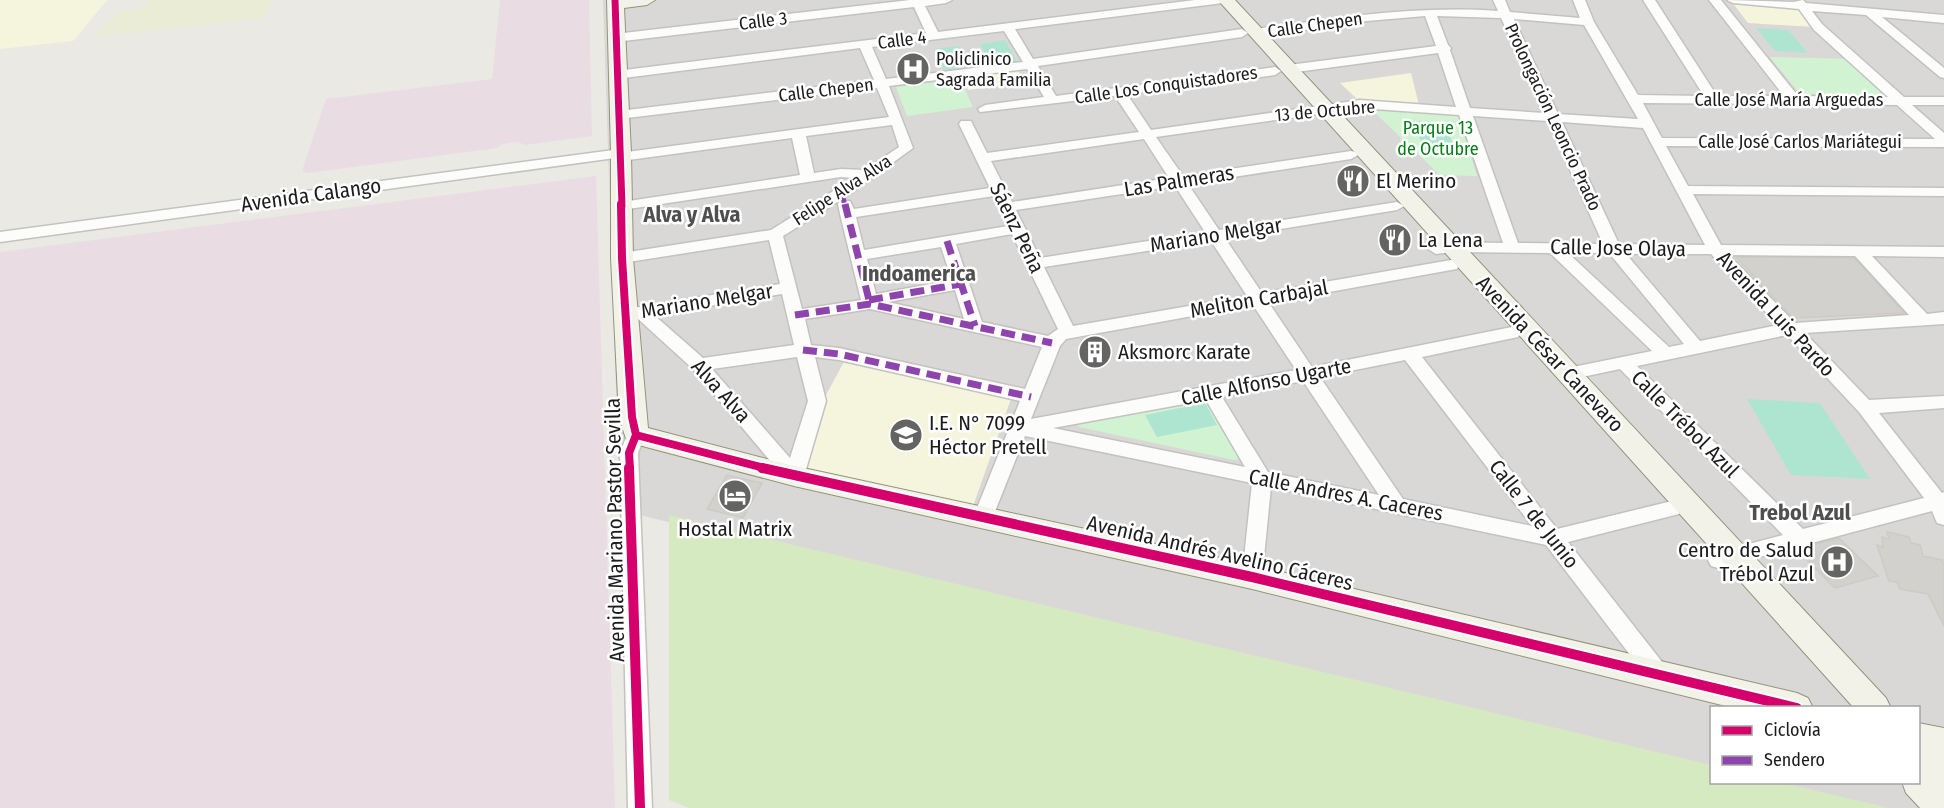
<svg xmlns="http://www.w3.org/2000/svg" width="1944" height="808" viewBox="0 0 1944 808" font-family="'Fira Sans Condensed',sans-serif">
<rect width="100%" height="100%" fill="#ebe9e4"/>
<!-- residential -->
<path fill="#dad8d6" d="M603 0H1944V808H1837L1730 783 1918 782V708H1712L1711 778 1298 679 620 510Z"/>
<!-- industrial -->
<path fill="#e9dde3" d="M500 0H589L592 136 525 145 518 142 503 144 497 148 308 173 302 171 326 99 492 79Z
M596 176 615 808H0V252Z"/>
<!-- education -->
<path fill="#f5f5de" d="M0 0H107L73 41 0 49Z
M1732 2 1798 8 1814 27 1748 23Z
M1017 69 1025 83 968 90 961 76Z
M1411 73 1419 105 1358 100 1340 83Z
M845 360 1012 396 972 509 803 472 825 397Z"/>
<!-- farmland -->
<path fill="#eaecd6" d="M147 0H274L262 18 93 37 117 12 137 11Z"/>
<!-- grass -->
<path fill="#d5eac1" d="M669 515 1711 765 1712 782 1783 783 1889 808H689L669 800Z"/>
<!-- park -->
<path fill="#d1f3d2" d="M1770 57 1851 59 1889 94H1800Z
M960 79 973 107 907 116 896 87Z
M1371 109 1458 115 1477 176 1440 175Z
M1208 399 1241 457 1239 459 1234 460 1079 427 1077 424Z"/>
<!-- pitch -->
<path fill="#ade5d0" d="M1756 28 1788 30 1808 53 1775 51Z
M1005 40 1017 61 991 65 980 44Z
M959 46 970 66 944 70 934 49Z
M1413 121 1444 122 1456 151 1424 150Z
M1747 399 1820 403 1870 479 1791 475Z
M1205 403 1217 425 1157 437 1145 415Z"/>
<!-- building -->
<path fill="#d3d1cd" stroke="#cecbc5" stroke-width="1.5" d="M1736 257 1854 258 1904 313 1793 318Z
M1095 338 1108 364 1095 366 1081 340Z
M727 475 762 483 743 518 707 509Z
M1887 532 1909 537 1911 543 1920 545 1923 556 1942 560 1944 564V626L1928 594 1900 589 1897 582 1889 581 1877 545 1883 547 1882 537 1889 539Z
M1839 538 1878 576 1835 588 1796 549Z"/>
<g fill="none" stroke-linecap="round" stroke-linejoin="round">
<defs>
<path id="street" d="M910 0H952L946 3 925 6 938 32 1195 0H1229L1223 3 1015 29 1033 59 1242 29 1248 33 1242 37 1038 66 1056 96 1275 67 1281 71 1275 75 1127 94 1151 130 1360 100 1456 107 1438 53 1289 73 1283 69 1289 65 1436 46 1425 16 1367 21 1256 37 1250 33 1256 29C1337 18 1416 5 1498 11L1493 0H1505L1510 12 1580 18 1573 0H1585L1594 22 1638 95 1704 96 1643 0H1655L1717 96H1784L1709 0H1721L1798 96 1888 97 1814 30 1799 9 1733 3 1727 0 1793 2 1803 0 1806 3 1944 15V23L1882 17 1944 68V78L1940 77 1866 15 1812 11 1822 24 1904 97H1944V105H1912L1944 133V147L1666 146 1688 186 1944 188V196L1693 194 1721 245 1944 247V257L1872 256 1927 314 1944 312V324L1805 333 1869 400 1944 396V408L1879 413 1942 493 1944 492V525L1937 523 1932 511 1718 568 1711 566 1708 560 1711 554 1783 535 1620 369 1568 380 1562 378 1559 374 1562 370 1568 368 1652 351 1550 253 1452 252 1436 254 1428 249 1431 246 1452 242 1503 243 1459 115 1360 108 1156 137 1183 176 1351 151 1356 152 1358 155 1351 159 1188 184 1219 230 1397 202 1404 206 1397 210 1225 238 1262 293 1451 260 1457 261 1459 265 1457 269 1451 270 1269 303 1312 367 1512 327 1518 329 1520 333 1518 337 1422 357 1557 529 1672 501 1679 504 1682 509 1679 514 1568 542 1666 667 1669 674 1666 681 1658 684 1650 681 1546 545 1271 487 1262 577 1259 583 1252 586 1245 583 1242 577 1252 483 1025 436 990 524 983 526 976 524 973 518 1020 401 839 360 815 357 826 401 804 476 801 481 794 483 787 481 693 369 637 318 627 317 625 313 627 309 633 308 780 284 769 240 622 263 614 258 622 253 771 230 854 178 841 177 622 210 615 206 622 202 800 175 792 138 621 161 615 158 0 242V232L621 149 627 152 889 117 877 88 619 119 612 115 619 111 874 80 860 48 616 79 610 75 616 71 926 33 914 7 615 42 609 38 615 34ZM1437 16 1501 18 1544 113 1470 108 1450 50 1451 48 1448 45ZM1514 19 1584 25 1638 119 1558 114ZM1004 31 1023 62 886 79 872 47ZM1027 69 1044 97 985 105 978 109 980 112 1115 96 1139 132 987 153 971 121H961L959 124 990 188 854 209 850 201H840L838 204 840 214 861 300 802 309 783 236 847 196 913 148 889 86ZM1643 103 1897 105 1935 139 1662 138ZM1473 116 1548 121 1603 244 1518 243ZM1562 122 1643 128 1705 245 1619 244ZM892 125 899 147 865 170 841 169 814 173 806 136ZM1144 139 1169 178 1012 202 991 161ZM1175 186 1205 232 1040 258 1016 210ZM994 196 1008 226 864 250 856 217ZM1012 234 1058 329 1048 336 982 322 956 244ZM1211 241 1247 296 1073 326 1044 267ZM941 247 952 280 876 294 867 259ZM1568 253H1609L1684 344 1669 347ZM1626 254H1711L1778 325 1700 341ZM1729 255 1855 256 1909 315 1795 323ZM955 290 964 319 888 302ZM782 294 794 345 703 358 654 315ZM1253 305 1296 370 1031 419 1060 346 1066 339ZM870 309 1042 347 1025 389 839 348 811 345 805 319ZM1787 335 1859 412 1924 498 1803 529 1637 366ZM797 357 808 401 790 458 712 369ZM1405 360 1532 526 1403 499 1320 377ZM1303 381 1379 495 1268 472 1222 397ZM1206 400 1245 467 1053 428Z
M636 428 643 430 645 435 638 453 652 808H628L620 453 629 430Z"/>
<path id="secondary" d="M607 0H655L647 5 624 8 631 153 633 258 648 428 794 466 1252 565 1797 693 1808 698 1813 708H1734L1252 589 794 486 627 442 619 417 611 258V153Z
M1218 0H1235L1886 698 1891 708H1854Z
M1918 723 1944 728V808H1920L1906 793 1902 782H1918Z"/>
</defs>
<!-- street casing -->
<use href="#street" stroke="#c3c2c0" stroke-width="3"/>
<!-- secondary casing -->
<use href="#secondary" stroke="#92947c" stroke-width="2"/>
<!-- street -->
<use href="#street" fill="#fcfcfb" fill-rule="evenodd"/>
<!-- secondary -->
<use href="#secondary" fill="#f2f2e9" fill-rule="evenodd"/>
<!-- quiet-far1 -->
<path stroke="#8e44ad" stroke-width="5" stroke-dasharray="10 5" stroke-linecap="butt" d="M842 193 845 206"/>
<!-- quiet -->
<path stroke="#8e44ad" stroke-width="7" stroke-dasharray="14 7" stroke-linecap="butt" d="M845 204 870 304
M947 241 975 326
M869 300 961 284
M795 315 870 304 1052 343
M803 350 839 354 1031 397"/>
<defs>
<path id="cycleway-far2" d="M615 0 622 206"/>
<path id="cycleway-far1" d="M621 204 622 258 632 417 636 435 629 453 630 469
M636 435 768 469"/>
<path id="cycleway" d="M629 468 640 808
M762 468 1252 577 1797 708"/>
</defs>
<!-- cycleway-far2 casing -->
<use href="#cycleway-far2" stroke="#fff" stroke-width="10"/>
<!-- cycleway-far1 casing -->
<use href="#cycleway-far1" stroke="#fff" stroke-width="12"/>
<!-- cycleway casing -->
<use href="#cycleway" stroke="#fff" stroke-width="14"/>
<!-- cycleway-far2 -->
<use href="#cycleway-far2" stroke="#d6006c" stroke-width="7"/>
<!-- cycleway-far1 -->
<use href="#cycleway-far1" stroke="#d6006c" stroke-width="8"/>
<!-- cycleway -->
<use href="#cycleway" stroke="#d6006c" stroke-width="10"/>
</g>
<!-- icons -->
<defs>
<symbol id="hospital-disc" viewBox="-11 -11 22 22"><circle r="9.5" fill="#646462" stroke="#fff"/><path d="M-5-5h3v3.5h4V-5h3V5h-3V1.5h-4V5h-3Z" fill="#fff"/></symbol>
<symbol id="restaurant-disc" viewBox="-11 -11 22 22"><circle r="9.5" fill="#646462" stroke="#fff"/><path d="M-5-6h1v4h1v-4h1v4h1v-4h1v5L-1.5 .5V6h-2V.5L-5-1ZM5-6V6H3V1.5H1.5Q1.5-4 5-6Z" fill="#fff"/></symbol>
<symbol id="building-disc" viewBox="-11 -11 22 22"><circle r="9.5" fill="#646462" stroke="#fff"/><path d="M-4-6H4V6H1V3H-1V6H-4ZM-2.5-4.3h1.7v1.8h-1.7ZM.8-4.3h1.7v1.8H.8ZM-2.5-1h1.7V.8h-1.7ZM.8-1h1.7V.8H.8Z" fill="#fff"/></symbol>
<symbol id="school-disc" viewBox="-11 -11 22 22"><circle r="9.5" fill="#646462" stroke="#fff"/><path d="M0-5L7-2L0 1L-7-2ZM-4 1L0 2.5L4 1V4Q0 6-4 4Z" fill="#fff"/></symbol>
<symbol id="hotel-disc" viewBox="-11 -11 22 22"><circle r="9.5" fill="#646462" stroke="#fff"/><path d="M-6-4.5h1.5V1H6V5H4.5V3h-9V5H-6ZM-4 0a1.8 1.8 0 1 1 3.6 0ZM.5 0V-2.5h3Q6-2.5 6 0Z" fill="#fff"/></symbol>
</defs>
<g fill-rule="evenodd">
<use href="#hospital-disc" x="894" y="50" width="38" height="38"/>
<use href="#restaurant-disc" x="1334" y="162" width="38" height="38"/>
<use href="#restaurant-disc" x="1376" y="221" width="38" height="38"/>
<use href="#building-disc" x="1076" y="333" width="38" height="38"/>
<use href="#school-disc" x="887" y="416" width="38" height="38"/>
<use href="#hotel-disc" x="716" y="477" width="38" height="38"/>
<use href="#hospital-disc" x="1818" y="543" width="38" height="38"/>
</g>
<g text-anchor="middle" stroke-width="5" stroke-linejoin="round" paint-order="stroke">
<!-- far-street labels -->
<g font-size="18" fill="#1c1c1c" stroke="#fff">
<text transform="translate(763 21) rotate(-7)" y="6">Calle 3</text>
<text transform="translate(1315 25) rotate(-8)" y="6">Calle Chepen</text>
<text transform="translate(902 40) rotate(-7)" y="6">Calle 4</text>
<text transform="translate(1166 85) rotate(-8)" y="6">Calle Los Conquistadores</text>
<text transform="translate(826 90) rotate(-7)" y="6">Calle Chepen</text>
<text x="1789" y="106">Calle José María Arguedas</text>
<text transform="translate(1325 111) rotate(-5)" y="6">13 de Octubre</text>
<text transform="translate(1553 117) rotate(65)" y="6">Prolongación Leoncio Prado</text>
<text x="1800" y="148">Calle José Carlos Mariátegui</text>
<text transform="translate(842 190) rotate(-33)" y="6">Felipe Alva Alva</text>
</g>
<!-- far-poi labels -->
<g font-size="18" fill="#1c1c1c" stroke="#fff" text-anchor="start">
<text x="936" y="65">Policlinico<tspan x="936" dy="21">Sagrada Familia</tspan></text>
</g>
<!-- far-park labels -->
<g font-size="18" fill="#077d18" stroke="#fff">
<text x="1438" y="134">Parque 13<tspan x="1438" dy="21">de Octubre</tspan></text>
</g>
<!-- street labels -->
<g font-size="21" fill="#1c1c1c" stroke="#fff">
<text transform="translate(1179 181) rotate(-9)" y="7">Las Palmeras</text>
<text transform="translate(311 195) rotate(-8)" y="7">Avenida Calango</text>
<text transform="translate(1017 228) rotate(64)" y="7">Sáenz Peña</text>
<text transform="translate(1216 235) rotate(-9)" y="7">Mariano Melgar</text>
<text transform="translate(1618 248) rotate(1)" y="7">Calle Jose Olaya</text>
<text transform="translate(1259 299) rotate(-10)" y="7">Meliton Carbajal</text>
<text transform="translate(707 301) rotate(-9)" y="7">Mariano Melgar</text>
<text transform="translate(1776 314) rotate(47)" y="7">Avenida Luis Pardo</text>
<text transform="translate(1550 354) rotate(47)" y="7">Avenida César Canevaro</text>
<text transform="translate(1266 382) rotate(-11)" y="7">Calle Alfonso Ugarte</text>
<text transform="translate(721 391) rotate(48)" y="7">Alva Alva</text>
<text transform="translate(1685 424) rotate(45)" y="7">Calle Trébol Azul</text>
<text transform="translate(1346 495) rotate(11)" y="7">Calle Andres A. Caceres</text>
<text transform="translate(1534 514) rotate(52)" y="7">Calle 7 de Junio</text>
<text transform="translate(615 530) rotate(-91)" y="7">Avenida Mariano Pastor Sevilla</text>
<text transform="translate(1220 553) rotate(13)" y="7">Avenida Andrés Avelino Cáceres</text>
</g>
<!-- poi labels -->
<g font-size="21" fill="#1c1c1c" stroke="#fff" text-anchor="start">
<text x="1376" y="188">El Merino</text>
<text x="1418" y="247">La Lena</text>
<text x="1118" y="359">Aksmorc Karate</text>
<text x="929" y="430">I.E. N° 7099<tspan x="929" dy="24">Héctor Pretell</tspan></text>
<text x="735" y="536" text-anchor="middle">Hostal Matrix</text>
<text x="1814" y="557" text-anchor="end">Centro de Salud<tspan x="1814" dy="24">Trébol Azul</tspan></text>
</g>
<!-- neighbourhood labels -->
<g font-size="22" font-weight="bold" fill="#4f4f4f" stroke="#fff">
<text x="692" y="222">Alva y Alva</text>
<text x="919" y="281">Indoamerica</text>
<text x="1800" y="520">Trebol Azul</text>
</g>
</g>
<!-- legend -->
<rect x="1710" y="706" width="210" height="78" fill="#ffffff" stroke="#a4a4a4" stroke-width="1.5"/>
<rect x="1722" y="726" width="30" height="9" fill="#d6006c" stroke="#a4a4a4" stroke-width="1.5"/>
<text x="1764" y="736" font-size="18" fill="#1c1c1c">Ciclovía</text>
<rect x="1722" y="756" width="30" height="9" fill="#8e44ad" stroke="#a4a4a4" stroke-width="1.5"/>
<text x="1764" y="766" font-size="18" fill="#1c1c1c">Sendero</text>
</svg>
